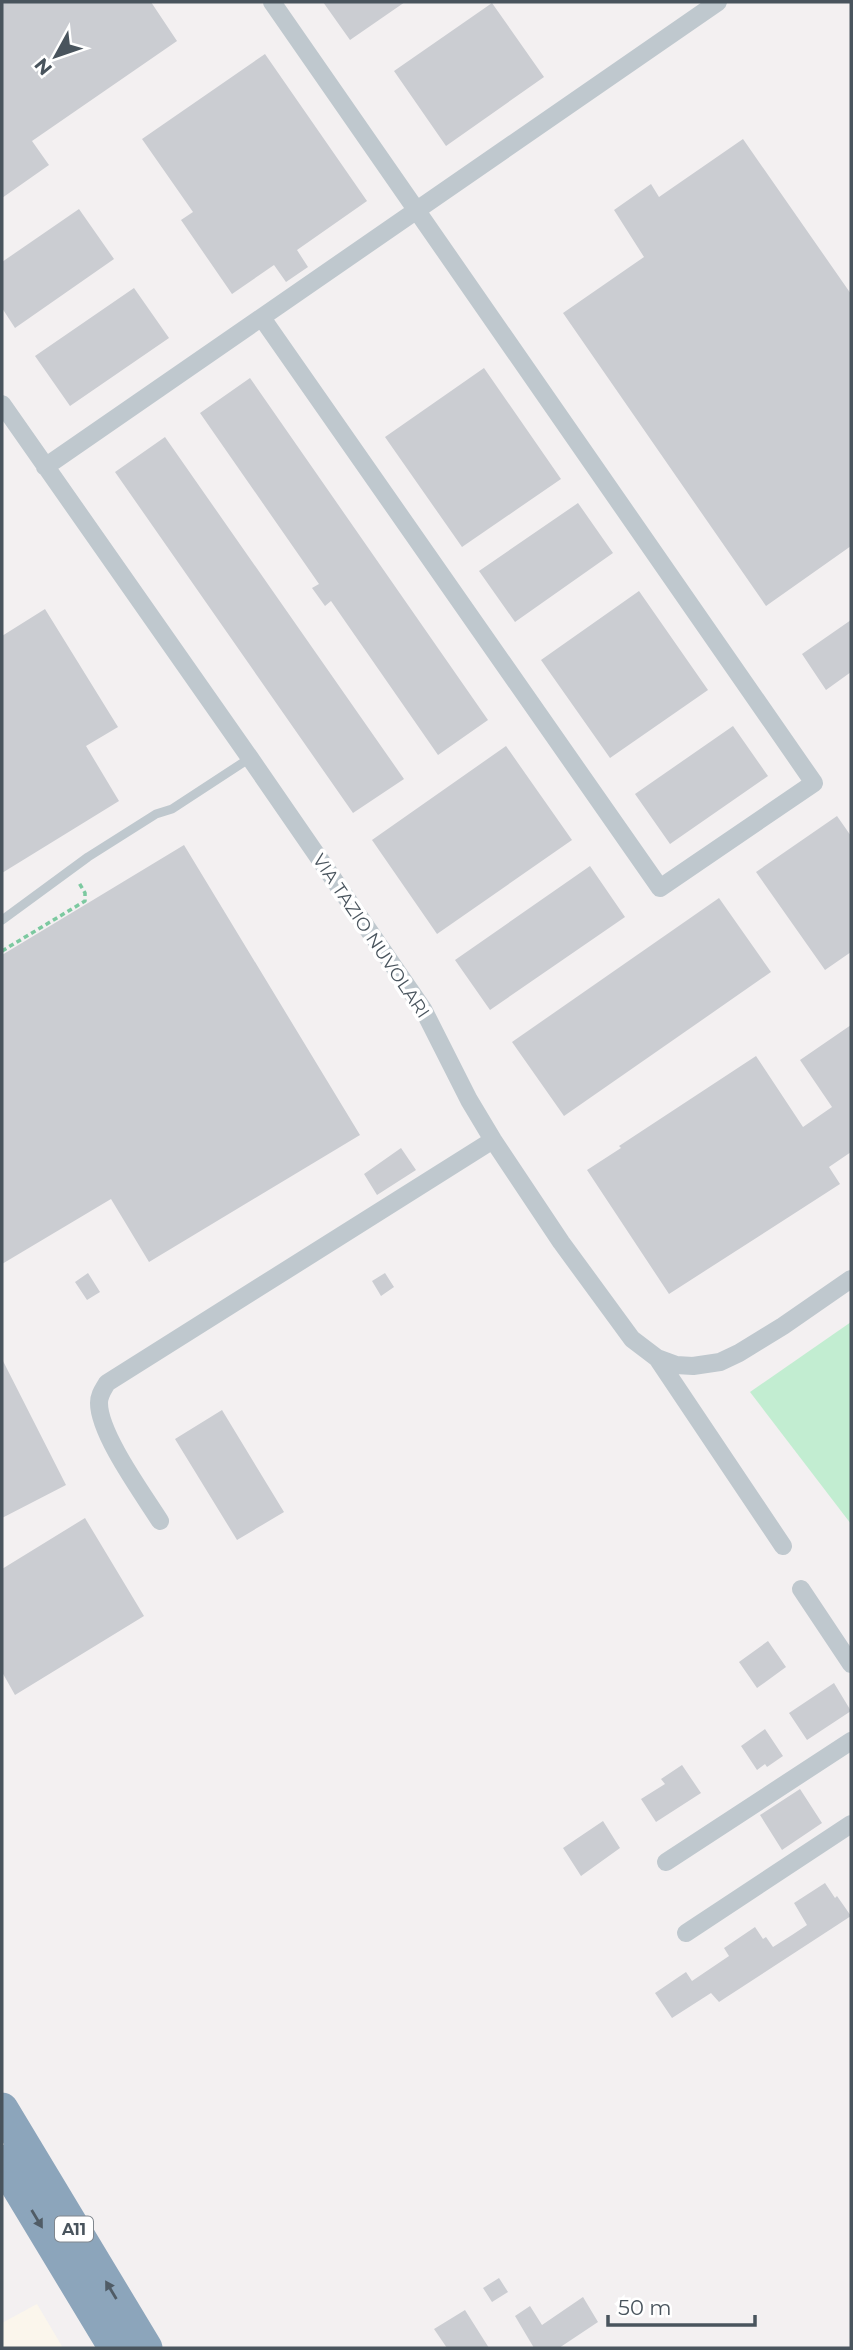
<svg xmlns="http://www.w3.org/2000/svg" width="853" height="2350" viewBox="0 0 853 2350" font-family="Montserrat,sans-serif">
<rect width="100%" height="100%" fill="#f3f0f1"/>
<!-- commercial -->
<path fill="#fbf6ec" d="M37 2304 63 2348H2V2323Z"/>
<!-- green -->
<path fill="#c2edd1" d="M851 1322V1524L750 1392Z"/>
<!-- building -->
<path fill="#cbcdd2" d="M2 2H151L177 41 32 141 49 165 2 198Z
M323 2H405L350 40Z
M492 3 544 77 446 146 394 71Z
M265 54 367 201 297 250 308 267 286 282 274 265 232 294 181 220 193 212 142 139Z
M743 139 851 294V546L766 606 563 313 644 257 614 210 651 184 659 197Z
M79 209 114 259 15 328 2 308V262Z
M134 288 169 338 70 406 35 356Z
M484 368 561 479 462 547 385 437Z
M250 378 488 720 438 755 331 601 325 606 312 588 319 584 200 413Z
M165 437 404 779 353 813 115 472Z
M578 503 613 553 515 622 479 571Z
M639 591 708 690 610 758 541 660Z
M45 609 118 727 86 746 119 801 2 873V636Z
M851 620V672L826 690 802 654Z
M733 726 768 776 670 844 635 794Z
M506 746 572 840 437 934 372 840Z
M837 816 851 836V952L825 970 756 872Z
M184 845 360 1135 149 1262 111 1199 2 1264V955Z
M590 866 625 917 490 1010 455 960Z
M719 898 771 972 564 1116 512 1042Z
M851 1025V1152L829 1167 840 1184 669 1294 587 1170 621 1148 619 1146 756 1056 803 1127 832 1107 800 1060Z
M401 1148 416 1170 377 1195 364 1174Z
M88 1273 100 1292 87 1300 75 1282Z
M385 1273 394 1287 381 1296 372 1281Z
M2 1359 66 1485 2 1518Z
M222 1410 284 1512 237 1540 175 1439Z
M85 1518 144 1616 15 1695 2 1672V1569Z
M768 1641 786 1667 757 1688 739 1662Z
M834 1683 851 1711 807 1740 789 1713Z
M765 1729 783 1756 767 1767 765 1764 757 1770 741 1746Z
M682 1765 701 1793 656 1822 641 1799 665 1784 661 1779Z
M800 1789 822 1823 782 1850 760 1815Z
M603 1821 620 1848 581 1876 563 1848Z
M825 1883 835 1898 837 1896 851 1916 719 2002 711 1993 672 2018 655 1993 686 1972 692 1981 729 1956 724 1948 755 1927 763 1939 766 1937 773 1947 792 1935 807 1925 794 1903Z
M499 2278 508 2292 492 2302 483 2288Z
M583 2297 598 2322 559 2348H534L515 2316 530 2306 542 2325Z
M465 2310 489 2348H447L434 2329Z"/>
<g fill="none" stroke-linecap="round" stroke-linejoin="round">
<!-- path -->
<path stroke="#7cc9a0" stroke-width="3.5" stroke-dasharray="5 3.5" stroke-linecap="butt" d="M2 951 85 901V893L78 881"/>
<!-- service -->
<path stroke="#bfc8ce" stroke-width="9" d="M2 920 88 857 156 814 172 809 250 758"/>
<!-- minor -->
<path stroke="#bfc8ce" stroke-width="18" d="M262 318 660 888 814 783 272 2
M2 404 250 758 423 1009 469 1100 493 1140 561 1242 632 1339 657 1358 676 1365 693 1366 720 1362 739 1353 783 1326 851 1279
M45 467 718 2
M657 1358 783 1546
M160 1521C143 1494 99 1434 99 1403 99 1395 103 1390 107 1383L493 1140
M801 1589 851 1664
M666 1862 851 1741
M686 1933 851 1824"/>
<!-- motorway -->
<path stroke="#8ca5bb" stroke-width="33" d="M2 2109 146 2348
M2 2161 115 2348"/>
</g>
<!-- one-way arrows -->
<defs><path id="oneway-solid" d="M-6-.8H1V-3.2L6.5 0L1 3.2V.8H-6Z" transform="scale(1.75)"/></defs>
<g fill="#505c66">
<use href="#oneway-solid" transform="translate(37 2219) rotate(59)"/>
<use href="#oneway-solid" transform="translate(111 2290) rotate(-121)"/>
</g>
<g text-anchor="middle" stroke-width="7" stroke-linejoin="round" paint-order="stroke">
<!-- shield labels -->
<rect fill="#fff" stroke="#80878e" stroke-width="2" x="55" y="2216.5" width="38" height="25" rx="5"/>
<g font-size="16" font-weight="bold" fill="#49545d">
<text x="74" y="2235">A11</text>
</g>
<!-- street labels -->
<g font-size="18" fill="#49545d" stroke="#fff">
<text transform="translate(371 936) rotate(56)" y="6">VIA TAZIO NUVOLARI</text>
</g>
</g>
<!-- border -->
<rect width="853" height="2350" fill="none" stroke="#49545d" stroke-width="7"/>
<!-- north arrow -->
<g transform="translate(56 56) rotate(230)" stroke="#ffffff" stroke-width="5" paint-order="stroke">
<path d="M0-5L12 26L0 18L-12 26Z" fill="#49545d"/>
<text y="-10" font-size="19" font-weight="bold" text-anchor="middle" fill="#49545d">N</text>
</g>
<!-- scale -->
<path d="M608 2315v10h147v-10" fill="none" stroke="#49545d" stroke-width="3.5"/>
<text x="618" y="2315" font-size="21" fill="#49545d" stroke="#ffffff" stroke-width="5" paint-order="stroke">50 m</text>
</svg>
